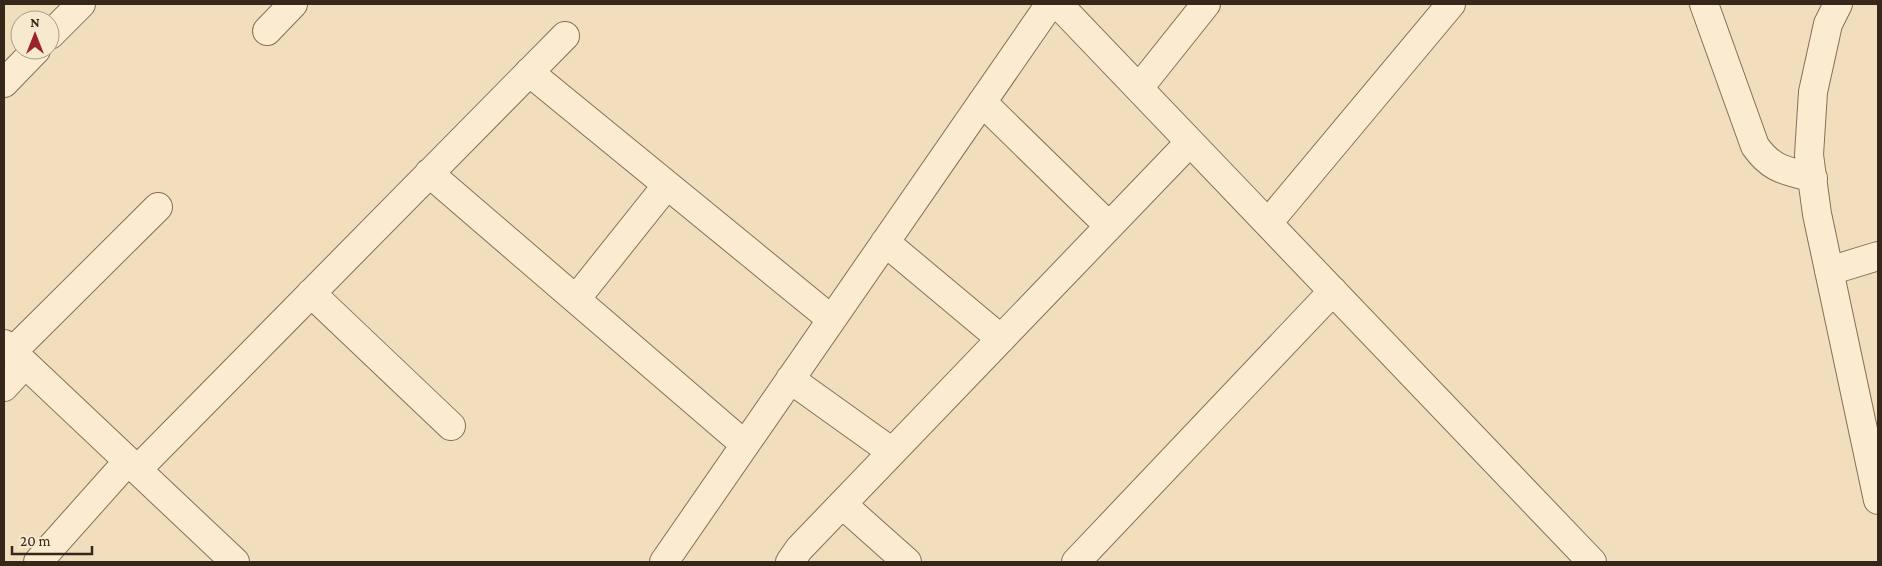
<svg xmlns="http://www.w3.org/2000/svg" width="1882" height="566" viewBox="0 0 1882 566" font-family="'Crimson Pro',serif">
<rect width="100%" height="100%" fill="#f0debd"/>
<g fill="none" stroke-linecap="round" stroke-linejoin="round">
<defs>
<path id="minor" d="M1058 4 1592 562
M1704 4 1755 146C1772 170 1785 170 1813 178
M1838 4 1828 24 1813 92 1809 155 1817 214 1878 500
M267 31 293 4
M50 35 81 4
M529 72 831 319
M4 83 36 50
M1139 88 1206 4
M982 102 1109 226
M429 173 744 444
M1268 223 1451 4
M885 242 1001 339
M1829 271 1878 256
M311 293 451 426
M576 299 667 185
M4 344 235 562
M12 352 158 207
M790 379 892 452
M4 387 25 364
M137 470 565 36
M842 504 907 562
M38 562 128 461
M664 562 1050 4
M790 562 799 549 1190 142
M1076 562 1333 291"/>
</defs>
<!-- minor casing -->
<use href="#minor" stroke="#896e55" stroke-width="30"/>
<!-- minor -->
<use href="#minor" stroke="#fbecd1" stroke-width="28"/>
</g>
<!-- border -->
<rect width="1882" height="566" fill="none" stroke="#37271b" stroke-width="10"/>
<!-- north arrow -->
<g transform="translate(35 35)"><circle r="24" fill="#f7e9cd" stroke="#aa9b86"/>
<path d="M0-4L9 19L0 12L-9 19Z" fill="#9b2229"/>
<text y="-8" font-size="14" font-weight="bold" text-anchor="middle" fill="#37271b">N</text>
</g>
<!-- scale -->
<path d="M12 546v8h80v-8" fill="none" stroke="#37271b" stroke-width="2.5"/>
<text x="20" y="546" font-size="15" fill="#37271b" stroke="#f7e9cd" stroke-width="4" paint-order="stroke">20 m</text>
</svg>
